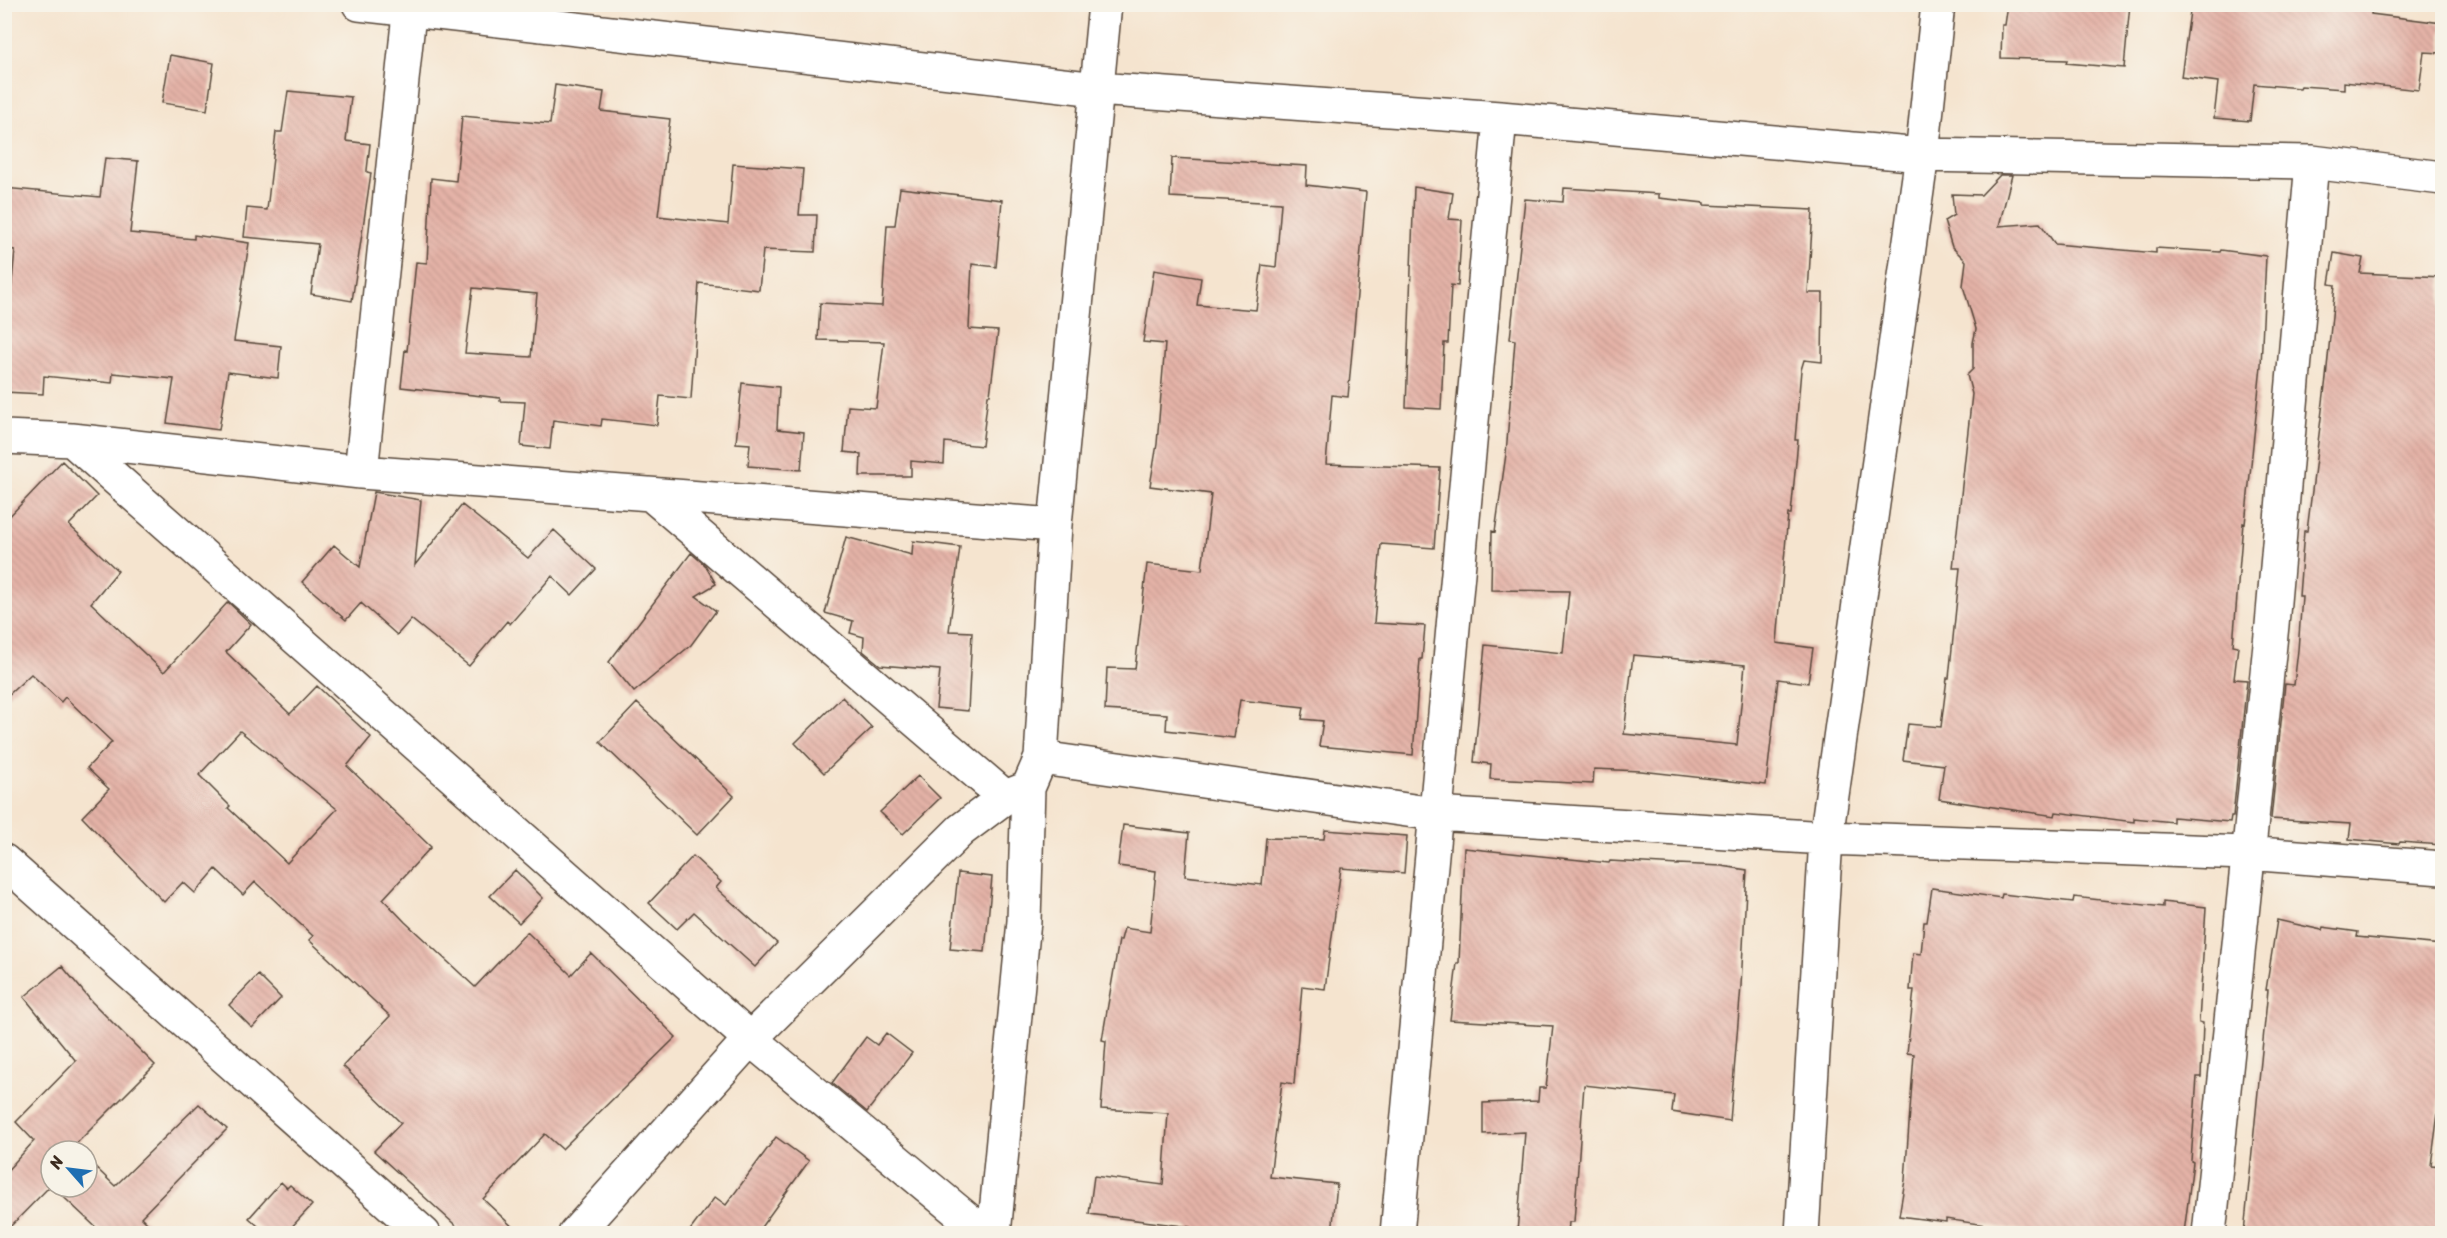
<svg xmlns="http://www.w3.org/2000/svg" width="2447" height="1238" viewBox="0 0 2447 1238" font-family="Sriracha,sans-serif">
<defs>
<pattern id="building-back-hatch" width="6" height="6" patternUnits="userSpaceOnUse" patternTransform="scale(1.5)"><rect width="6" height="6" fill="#e4b2a7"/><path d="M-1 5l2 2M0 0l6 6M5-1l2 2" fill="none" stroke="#c4998f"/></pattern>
</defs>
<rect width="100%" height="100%" fill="#f7f3e8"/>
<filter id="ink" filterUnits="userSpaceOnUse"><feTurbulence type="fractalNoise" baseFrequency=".0167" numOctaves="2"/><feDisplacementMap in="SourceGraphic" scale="12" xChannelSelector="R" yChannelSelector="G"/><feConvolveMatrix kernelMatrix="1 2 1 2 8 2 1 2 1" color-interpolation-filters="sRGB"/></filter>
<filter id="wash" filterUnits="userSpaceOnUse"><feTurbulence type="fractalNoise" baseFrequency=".008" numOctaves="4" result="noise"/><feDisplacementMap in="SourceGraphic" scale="24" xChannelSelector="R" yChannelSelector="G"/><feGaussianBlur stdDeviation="1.35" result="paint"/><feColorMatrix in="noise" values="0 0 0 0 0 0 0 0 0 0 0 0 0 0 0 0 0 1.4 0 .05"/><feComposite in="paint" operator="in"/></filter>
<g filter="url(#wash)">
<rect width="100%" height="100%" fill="#f5e4cf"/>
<g id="blocks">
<!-- building -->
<path fill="url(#building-back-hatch)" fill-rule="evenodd" d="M2008 4H2130L2124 68 2066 63 2067 60 2001 58 2002 25H2005Z
M2191 4H2372L2371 14 2442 23V53L2424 52 2419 90 2344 82V89L2301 86 2300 88 2254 84 2250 121 2214 118 2218 82 2181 77Z
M170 55 214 63 207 110 162 103Z
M555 85 604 92 601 111 670 119 658 216 728 224 733 164 803 169 799 215H817L815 252 763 250 759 290 699 283 691 399 660 396 657 425 602 419 601 426 553 420 550 449 521 446 525 402 500 401V398L401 387 405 350 407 351 416 262 427 263 431 178 456 181 462 116 550 124ZM473 288 537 294 531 357 465 353Z
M288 91 351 97 346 141 370 144 367 170V172L371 173 352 301 311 294 318 244 244 237 247 208 267 210 276 132H282Z
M105 158 138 161 130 233 194 239V235L249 243 234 341 281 346 278 378 228 372 219 430 167 423 174 379 113 373 112 383 44 376 43 394 4 392 5 355 15 250 4 249V188L100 197Z
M1172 158 1307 166 1306 185 1366 192 1348 397 1332 395 1326 464 1440 468 1434 548 1381 544 1374 623 1425 626 1422 659H1420L1413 755 1319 746 1323 721 1302 719 1304 707 1240 700 1234 738 1166 730 1167 714 1105 710 1107 668 1135 669 1147 564 1202 570 1211 494 1150 486 1157 444 1165 344 1143 342 1154 270 1201 278 1197 305 1256 310 1262 265 1276 267 1281 203 1170 197Z
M2000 175H2012L1999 226 2040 223 2055 244 2156 253V248L2220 252 2221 250 2266 256 2261 366 2245 524 2243 523 2233 645 2238 646 2234 679 2247 680 2233 816H2231L2230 822 2173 817V822L2134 818V822L2056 812 2055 816 1939 799 1944 765 1903 760 1908 724 1941 727 1947 678H1949L1960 568H1953L1972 394 1967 375 1973 369V343L1976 329 1963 286 1966 261 1952 247 1944 221 1954 215 1952 194 1981 195Z
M1414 187 1453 193 1449 219 1462 220 1458 286 1451 285 1448 343H1444L1441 409 1406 407Z
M900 188 1002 200 996 267 972 264 969 329 998 331 990 395H988L982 446 945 442 944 464 911 461V476H860L861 454 844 452 848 406 876 408 884 342 818 340 820 303 882 306 887 225H895Z
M1564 188 1659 194V198L1704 203V205L1813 210 1808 293H1823L1822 362 1804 360 1801 370 1795 440H1798L1791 514H1788L1777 643 1813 648 1808 683 1778 679 1766 785 1641 771 1594 769 1593 784 1490 779 1491 764 1474 762 1485 645 1563 653 1569 591 1491 590 1492 531 1495 532 1506 454 1515 340 1510 339 1525 199 1563 202ZM1633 655 1745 665 1737 745 1624 734Z
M2334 253 2363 258 2360 273 2442 277V845L2400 842 2399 844 2349 839 2351 824 2271 819 2285 684 2294 685 2298 650 2302 596H2299L2304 531H2307L2326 378 2335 285 2329 284Z
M742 383 779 387 777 429 804 432 801 470 748 466 750 444 736 443Z
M62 461 97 496 69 525 118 571 91 603 164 672 228 602 251 624 226 652 290 714 317 686 371 737 347 766 431 847 383 899 405 922 475 987 527 932 571 975 591 953 676 1037 562 1149 545 1134 483 1199 519 1233H464L374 1151 401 1123 343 1066 390 1016 309 940 313 936 255 882 243 895 216 869 195 893 183 882 164 902 82 817 109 789 87 768 112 742 65 697 61 702 31 674 4 699V522ZM240 731 337 809 287 863 228 808 230 806 199 775Z
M374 492 421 500 415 565 462 505 528 558 554 530 596 569 572 595 552 576 510 624 507 621 469 666 411 619 397 635 361 603 346 620 302 582 334 545 360 567Z
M846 537 912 555 913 541 960 547 949 631 972 632 968 711 936 708 940 670 880 665 863 651 864 637 850 633 853 621 825 613Z
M691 553 705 565 716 584 696 596 716 611 691 645 634 692 609 662Z
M842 697 872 728 824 773 795 743Z
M637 703 734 796 697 835 600 742Z
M918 776 940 798 903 834 880 812Z
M1123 825 1189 833 1185 876 1262 885 1266 838 1324 839 1325 830 1407 836 1404 873 1341 868 1325 989 1302 986 1294 1084 1282 1082 1270 1177 1337 1184 1332 1233H1257L1225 1230V1233H1189L1190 1227 1089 1214 1094 1176 1163 1185 1168 1113 1101 1109 1106 1041 1102 1040 1119 940H1121L1124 928 1150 932 1156 871 1118 866Z
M1464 848 1609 863 1610 861 1678 865V864L1722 866 1747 870 1741 986 1730 1121 1672 1112 1674 1095 1584 1085 1574 1222H1569L1568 1233H1517L1525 1132 1483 1134V1103L1538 1101 1539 1088H1546L1553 1026 1450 1020 1457 963H1459Z
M693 856 721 882 716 888 777 943 755 967 694 912 677 929 649 903Z
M515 870 543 898 519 923 490 896Z
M958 873 992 877 985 952 950 949Z
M1932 888 2001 898 2002 894 2073 902 2074 897 2163 907V902L2206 907 2199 1022 2203 1023 2201 1077H2197L2191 1161 2193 1162 2184 1233H2038L1946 1219V1222L1899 1216 1905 1180 1914 1054 1907 1053 1914 990H1910L1913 953 1921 954 1924 922H1927Z
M2277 920 2322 930 2323 927 2358 932 2357 937 2442 945V1084L2431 1165 2442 1166V1233H2244L2268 990H2266Z
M62 966 92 1002 155 1065 74 1146 79 1151H51V1185L4 1233V1174L34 1141 16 1122 76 1061 24 997Z
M258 975 281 998 252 1028 229 1005Z
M886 1033 912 1053 867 1112 832 1083 866 1037 877 1045Z
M199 1104 227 1129 141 1217 157 1233H102L53 1187H87V1159L115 1186Z
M776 1137 809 1161 759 1230 765 1233H688L715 1197 726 1205Z
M281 1182 287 1188 290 1185 312 1205 286 1233H266L249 1218Z"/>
</g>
</g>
<g filter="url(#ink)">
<use href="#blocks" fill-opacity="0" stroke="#574639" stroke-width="1.5"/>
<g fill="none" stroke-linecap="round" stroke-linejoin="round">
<defs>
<path id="minor" d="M359 4 1097 89 1500 118 1922 155 2312 162 2442 178
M4 437 72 440 361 472 1055 525
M72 440 750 1039 985 1234
M361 472 410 4
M653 496 1005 797
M1041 758 1435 814 1826 838 2246 853 2442 868
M4 861 424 1234
M575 1234 750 1039 961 830 1005 797 1028 788 1041 758 1055 525 1105 4
M994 1234 1024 921 1028 788
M1397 1234 1500 118
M1802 1234 1826 838 1922 155 1938 4
M2209 1234 2272 625 2312 162"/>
</defs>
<!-- minor casing -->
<use href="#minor" stroke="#574639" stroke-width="36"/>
<!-- minor -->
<use href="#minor" stroke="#fff" stroke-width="33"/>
</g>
</g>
<!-- margin -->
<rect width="2447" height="1238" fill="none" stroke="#f7f3e8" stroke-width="24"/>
<!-- north arrow -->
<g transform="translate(69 1169) rotate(298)"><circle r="28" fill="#f7f3e8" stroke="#aca397" stroke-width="1.5"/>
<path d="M0-4.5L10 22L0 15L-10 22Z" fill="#1f6fb2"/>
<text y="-9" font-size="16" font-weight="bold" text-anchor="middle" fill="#3b2a1e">N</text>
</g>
</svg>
